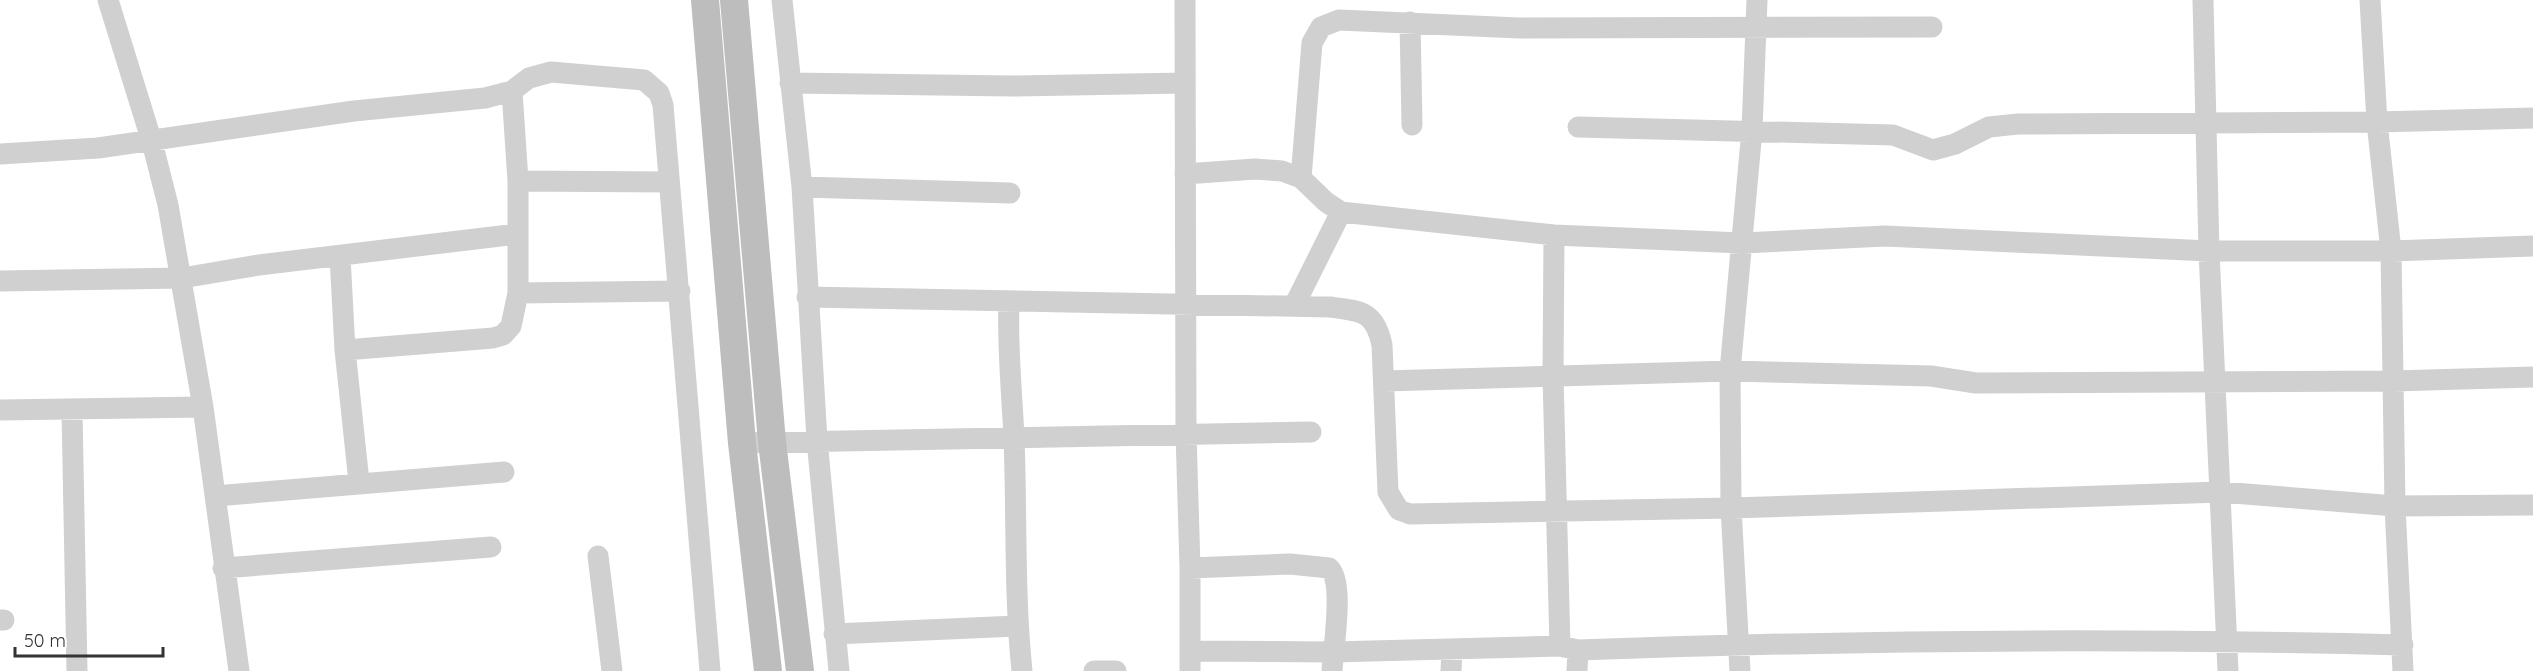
<svg xmlns="http://www.w3.org/2000/svg" width="2533" height="671" viewBox="0 0 2533 671" font-family="Quicksand,sans-serif">
<rect width="100%" height="100%" fill="#fff"/>
<g fill="none" stroke-linecap="round" stroke-linejoin="round">
<!-- street -->
<path stroke="#d0d0d0" stroke-width="21" d="M108 0 152 142 168 205 203 407 239 671
M782 0 802 187 817 440 839 671
M1185 0 1186 433 1190 568V671
M2203 0 2209 251 2228 671
M2370 0 2377 122 2391 251 2395 506 2403 671
M1410 22 1412 125
M790 83 1012 86 1185 83
M1578 127 1893 135 1933 150 1955 144 1989 127 2018 124 2377 122 2533 118
M0 154 98 148 354 111 485 98 512 91 529 78 551 72 644 80 659 93 663 105 710 671
M1185 174 1255 169 1282 171 1301 178 1326 202 1341 212 1554 235 1742 243 1885 236 2209 251H2391L2533 246
M1301 178 1312 43 1321 27 1339 20 1519 28 1932 27
M518 181 669 182
M802 187 1010 193
M1554 235 1553 376 1560 646
M340 256 345 350 359 482
M0 281 182 278 259 265 517 234
M518 293 680 291
M807 297 1330 307C1361 311 1375 311 1382 345L1388 492 1399 510 1410 514 1731 508 2221 492 2395 506 2533 505
M1009 301C1007 347 1012 392 1014 438 1017 516 1014 594 1022 671
M1294 306 1341 212
M345 350 493 338 503 335 511 326 518 293V181L512 91
M1384 381 1730 371 1931 376 1976 383 2393 381 2533 377
M0 410 203 407
M72 411 77 671
M742 443 1311 432
M215 496 504 472
M598 556 612 671
M223 568 491 547
M1190 568 1290 564 1329 568C1345 582 1333 648 1332 671
M0 620H4
M834 634 1017 626
M1190 651 1333 652 1560 646 1578 650C1853 640 2128 638 2403 645
M1094 671H1116
M1451 671 1452 649
M1577 671 1578 650
M1740 671 1731 508 1730 371 1752 130 1757 0"/>
<!-- secondary -->
<path stroke="#bdbdbd" stroke-width="28" d="M705 0 742 443 768 671
M734 0 772 442 800 671"/>
</g>
<!-- scale -->
<path d="M15 647v9h148v-9" fill="none" stroke="#333333" stroke-width="3"/>
<text x="24" y="647" font-size="18" fill="#333333" stroke="#ffffff" stroke-width="4.5" paint-order="stroke">50 m</text>
</svg>
